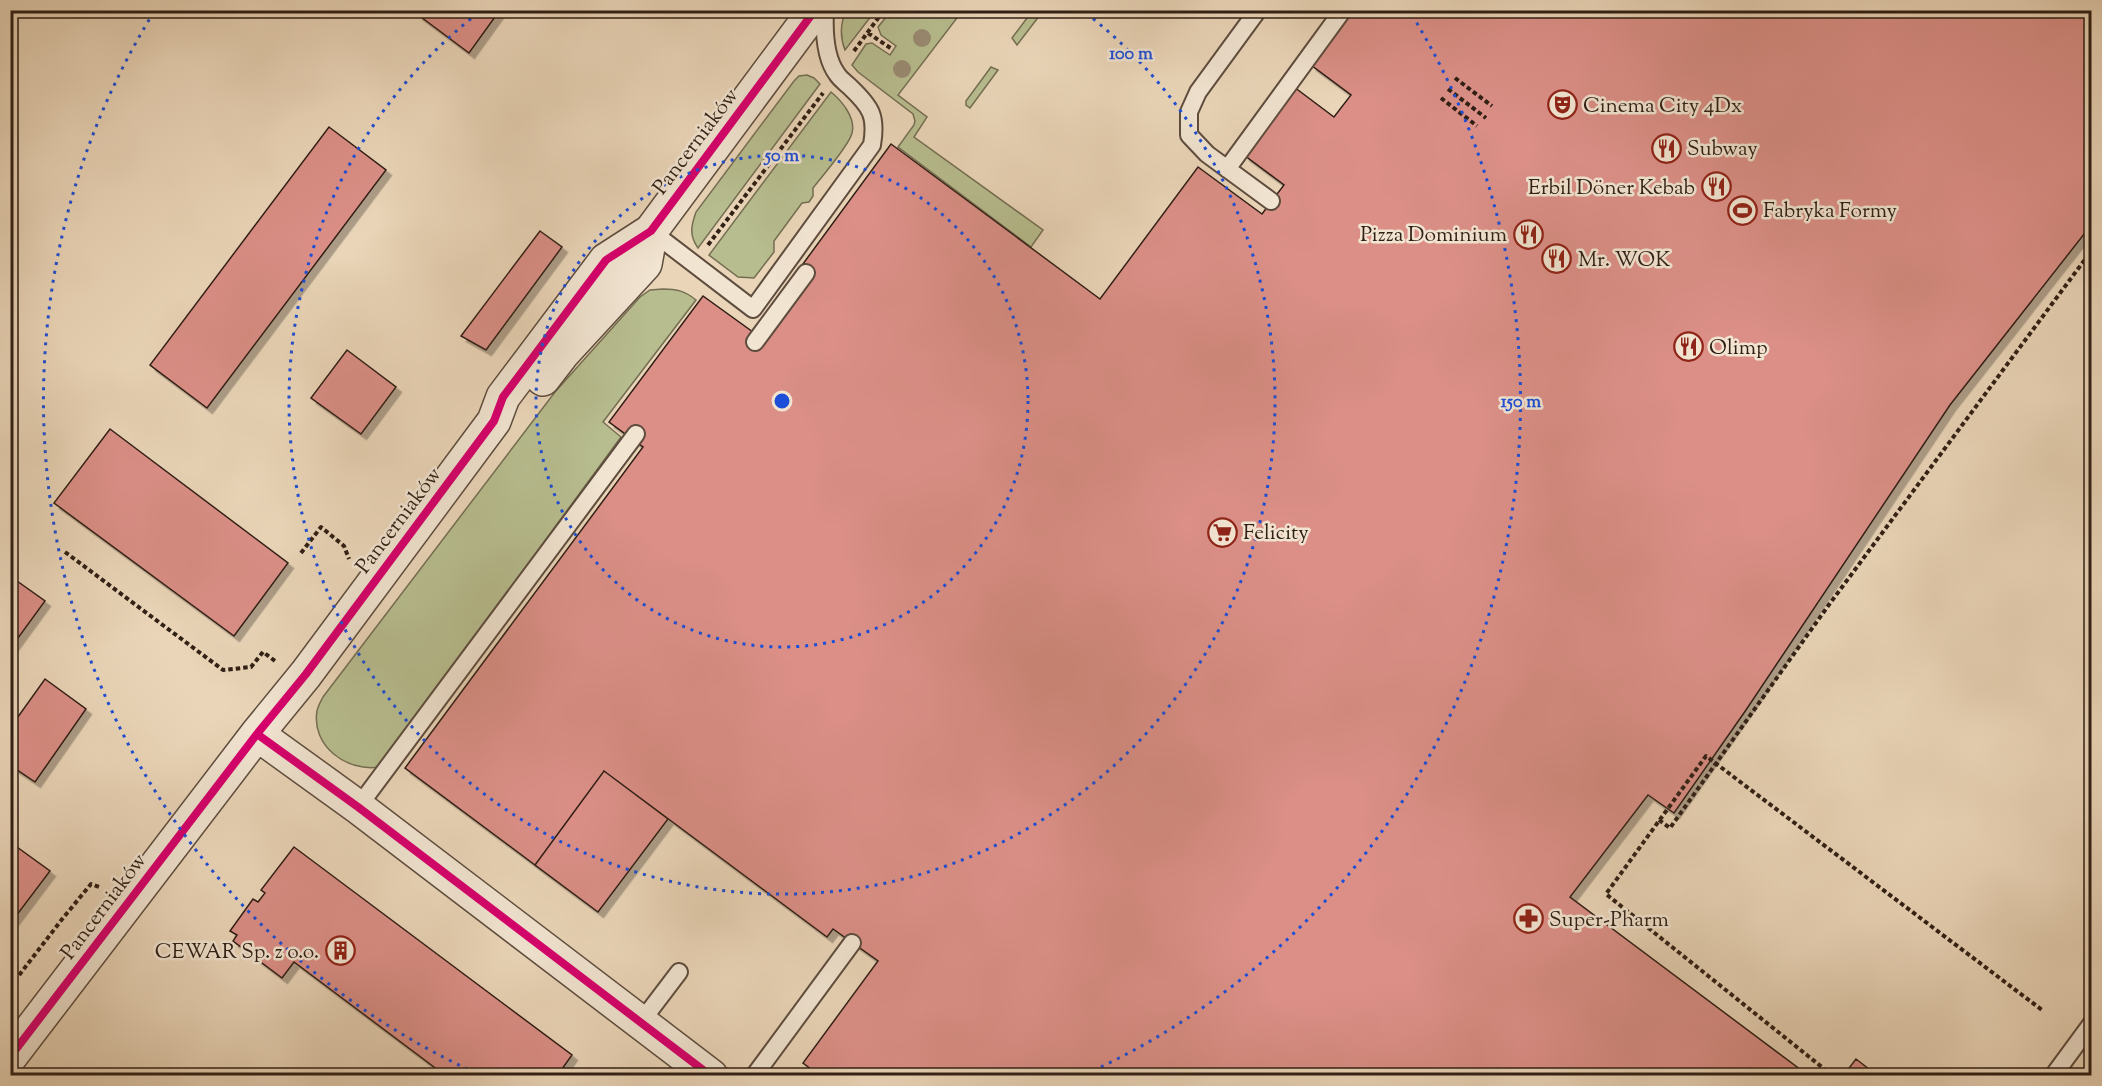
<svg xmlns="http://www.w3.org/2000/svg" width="2102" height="1086" viewBox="0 0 2102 1086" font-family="'Sorts Mill Goudy',serif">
<defs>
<filter id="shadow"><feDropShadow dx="5.5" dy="5.5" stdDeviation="0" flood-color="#0004"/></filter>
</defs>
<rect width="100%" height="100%" fill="#ead5b8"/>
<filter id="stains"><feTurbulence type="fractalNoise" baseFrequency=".00333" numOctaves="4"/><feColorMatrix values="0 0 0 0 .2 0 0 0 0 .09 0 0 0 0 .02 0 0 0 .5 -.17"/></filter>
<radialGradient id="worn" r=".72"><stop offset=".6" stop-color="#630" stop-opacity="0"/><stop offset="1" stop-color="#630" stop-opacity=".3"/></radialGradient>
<!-- green -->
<path fill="#b7bd8f" stroke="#746e52" stroke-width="1.5" d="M1033 10 1043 11 1017 45 1012 38Z
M846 11H875L845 50C840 37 840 24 846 11Z
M955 11 960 14 898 95 927 117 914 137 1043 230 1031 247 898 147 914 125 915 121 913 114 858 72 852 65 866 44 872 43 890 55 896 46 881 35 878 27 891 11Z
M991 67 998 70 970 108 966 105V101Z
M807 75 814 78 820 84 698 248C689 235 691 226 696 212L794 81 799 76Z
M831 92C842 101 856 118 852 133 849 146 822 176 813 188V196L809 202 802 203 774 241V252L754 278 738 277 709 255Z
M663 289C677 289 685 291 696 300L603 422 621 437 379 767C347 772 311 746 317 711 318 706 321 701 323 697L555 392 640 297 650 290Z"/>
<!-- building -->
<path fill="#db8f87" stroke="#301f15" stroke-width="1.5" filter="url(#shadow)" d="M419 10H500L469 53 417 14Z
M1352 10H2092V224L1950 405 1746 710 1674 813 1648 795 1570 897 1809 1076H820L803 1063 878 961 833 929 827 937 604 771 535 865 405 768 643 447 609 422 703 296 753 332 891 144 1100 299 1198 167 1262 214 1284 185 1244 155 1294 87 1334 117 1351 95 1311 65Z
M329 127 386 170 207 408 150 365Z
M540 231 562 247 486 350 461 336Z
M347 350 396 387 361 434 311 398Z
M110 429 288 563 234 636 54 503Z
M10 576 45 601 10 649Z
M45 679 86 709 35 782 10 765V728Z
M604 771 668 819 598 912 535 865Z
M10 842 50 871 10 924Z
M294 847 572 1055 557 1076H446L294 962 282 978 233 941 237 935 230 931 253 899 258 902 265 893 261 890Z
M1856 1059 1878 1076H1843Z"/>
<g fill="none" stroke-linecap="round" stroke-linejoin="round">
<defs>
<path id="lane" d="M1258 10 1198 92 1189 112V135L1207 154 1271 201
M1227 169 1343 10
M651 231 753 309 872 145C877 116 871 107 850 87 846 83 840 79 837 74 825 58 824 30 825 10
M755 342 806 273
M358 807 636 434
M641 1022 679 972
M754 1076 852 943
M2053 1076 2092 1023"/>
<path id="street" d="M543 379 563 353 645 264 651 231
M257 734 358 807 711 1076
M10 1057 257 734 306 674 494 421 503 397 606 260 651 231 815 10"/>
</defs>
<!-- lane casing -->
<use href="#lane" stroke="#5e4c3e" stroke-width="20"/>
<!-- street casing -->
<use href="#street" stroke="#5e4c3e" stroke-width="36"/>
<!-- path -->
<path stroke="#301f15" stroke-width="4" stroke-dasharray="4.5 3" stroke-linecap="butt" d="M868 33 892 49
M854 51 884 10
M1455 78 1492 106
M1448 89 1486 118
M1441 98 1477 126
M708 245 823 93
M65 552 223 670 251 667 263 652 275 661
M301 553 321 527 344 546 349 559
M1659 820 1670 828 1828 606 2092 250
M10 987 63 918 91 884 99 887
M1833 1076 1606 894 1706 756 2042 1010"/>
<!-- lane -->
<use href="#lane" stroke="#f1e4d1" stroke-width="16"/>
<!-- street -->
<use href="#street" stroke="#f1e4d1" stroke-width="33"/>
<defs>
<path id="cycleway" d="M257 734 358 807 711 1076
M10 1057 257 734 306 674 494 421 503 397 606 260 651 231 815 10"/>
</defs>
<!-- cycleway casing -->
<use href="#cycleway" stroke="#f1e4d1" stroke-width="11"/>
<!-- cycleway -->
<use href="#cycleway" stroke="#d6006c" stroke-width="8"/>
</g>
<!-- trees -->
<g fill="#9a8b73">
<circle cx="922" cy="38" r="9"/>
<circle cx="902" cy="69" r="9"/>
</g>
<!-- distance rings -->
<g fill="none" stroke="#1d4ed8" stroke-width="3" stroke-dasharray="3 6">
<circle cx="782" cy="401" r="246"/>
<path d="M1086 13A493 493 0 1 1 478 13"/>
<path d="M476 1073A739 739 0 0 1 152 15M1412 15A739 739 0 0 1 1088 1073"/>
</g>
<!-- icons -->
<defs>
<symbol id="theatre-ring" viewBox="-11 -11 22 22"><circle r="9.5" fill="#f1e4d1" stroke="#8f2418" stroke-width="1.5"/><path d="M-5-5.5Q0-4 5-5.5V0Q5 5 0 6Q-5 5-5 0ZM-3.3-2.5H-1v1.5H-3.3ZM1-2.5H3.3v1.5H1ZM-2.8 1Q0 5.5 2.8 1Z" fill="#8f2418"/></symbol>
<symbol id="restaurant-ring" viewBox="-11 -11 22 22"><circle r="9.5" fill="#f1e4d1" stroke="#8f2418" stroke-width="1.5"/><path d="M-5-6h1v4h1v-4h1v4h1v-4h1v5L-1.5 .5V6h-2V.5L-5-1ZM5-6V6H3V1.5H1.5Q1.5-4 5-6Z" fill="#8f2418"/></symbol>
<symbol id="stadium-ring" viewBox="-11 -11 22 22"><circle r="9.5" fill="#f1e4d1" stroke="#8f2418" stroke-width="1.5"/><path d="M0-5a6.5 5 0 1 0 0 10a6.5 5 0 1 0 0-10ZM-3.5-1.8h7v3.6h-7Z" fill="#8f2418"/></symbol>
<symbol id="supermarket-ring" viewBox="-11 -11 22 22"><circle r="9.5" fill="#f1e4d1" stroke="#8f2418" stroke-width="1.5"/><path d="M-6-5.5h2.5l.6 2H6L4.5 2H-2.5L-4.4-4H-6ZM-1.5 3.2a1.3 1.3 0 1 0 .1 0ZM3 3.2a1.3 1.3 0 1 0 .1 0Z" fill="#8f2418"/></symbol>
<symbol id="pharmacy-ring" viewBox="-11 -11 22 22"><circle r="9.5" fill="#f1e4d1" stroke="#8f2418" stroke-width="1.5"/><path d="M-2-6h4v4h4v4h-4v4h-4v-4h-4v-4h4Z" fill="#8f2418"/></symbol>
<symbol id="building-ring" viewBox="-11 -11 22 22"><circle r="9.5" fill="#f1e4d1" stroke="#8f2418" stroke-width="1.5"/><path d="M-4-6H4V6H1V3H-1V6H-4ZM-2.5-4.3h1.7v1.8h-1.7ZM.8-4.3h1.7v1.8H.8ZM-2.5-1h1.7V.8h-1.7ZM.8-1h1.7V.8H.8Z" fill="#8f2418"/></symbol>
</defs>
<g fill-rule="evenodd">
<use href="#theatre-ring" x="1546" y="88" width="33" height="33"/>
<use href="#restaurant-ring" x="1650" y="132" width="33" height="33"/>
<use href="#restaurant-ring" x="1700" y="170" width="33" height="33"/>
<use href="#stadium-ring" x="1726" y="194" width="33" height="33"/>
<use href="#restaurant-ring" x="1512" y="218" width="33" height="33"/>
<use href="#restaurant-ring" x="1540" y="242" width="33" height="33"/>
<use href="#restaurant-ring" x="1672" y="330" width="33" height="33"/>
<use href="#supermarket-ring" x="1206" y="516" width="33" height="33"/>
<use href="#pharmacy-ring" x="1512" y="902" width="33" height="33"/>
<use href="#building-ring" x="324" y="934" width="33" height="33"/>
</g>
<g text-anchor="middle" stroke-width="5" stroke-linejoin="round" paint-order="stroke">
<!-- poi labels -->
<g font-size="21" fill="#301f15" stroke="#f1e4d1" text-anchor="start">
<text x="1583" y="112">Cinema City 4Dx</text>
<text x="1687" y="155">Subway</text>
<text x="1695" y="194" text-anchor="end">Erbil Döner Kebab</text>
<text x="1763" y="217">Fabryka Formy</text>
<text x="1507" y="241" text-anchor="end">Pizza Dominium</text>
<text x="1578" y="266">Mr. WOK</text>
<text x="1709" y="354">Olimp</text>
<text x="1243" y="539">Felicity</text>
<text x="1549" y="926">Super-Pharm</text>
<text x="319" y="958" text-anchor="end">CEWAR Sp. z o.o.</text>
</g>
<!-- street labels -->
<g font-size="21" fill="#301f15" stroke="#f1e4d1">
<text transform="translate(695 141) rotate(-53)" y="7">Pancerniaków</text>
<text transform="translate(398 520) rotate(-53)" y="7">Pancerniaków</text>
<text transform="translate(103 906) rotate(-53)" y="7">Pancerniaków</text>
</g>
</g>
<circle cx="782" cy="401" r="9" fill="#1d4ed8" stroke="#f1e4d1" stroke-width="3"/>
<g font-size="18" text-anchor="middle" font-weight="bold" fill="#1d4ed8" stroke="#f1e4d1" stroke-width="5" stroke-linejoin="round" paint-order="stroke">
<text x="1131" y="59">100 m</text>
<text x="782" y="161">50 m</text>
<text x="1521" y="407">150 m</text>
</g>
<!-- margin -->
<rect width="2102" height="1086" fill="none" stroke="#ead5b8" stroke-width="36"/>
<rect x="12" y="12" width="2078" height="1062" fill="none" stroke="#301f15" stroke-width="3"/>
<rect x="18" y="18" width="2066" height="1050" fill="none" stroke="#301f15" stroke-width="1.5"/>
<rect width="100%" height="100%" filter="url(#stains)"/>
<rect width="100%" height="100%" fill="url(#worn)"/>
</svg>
